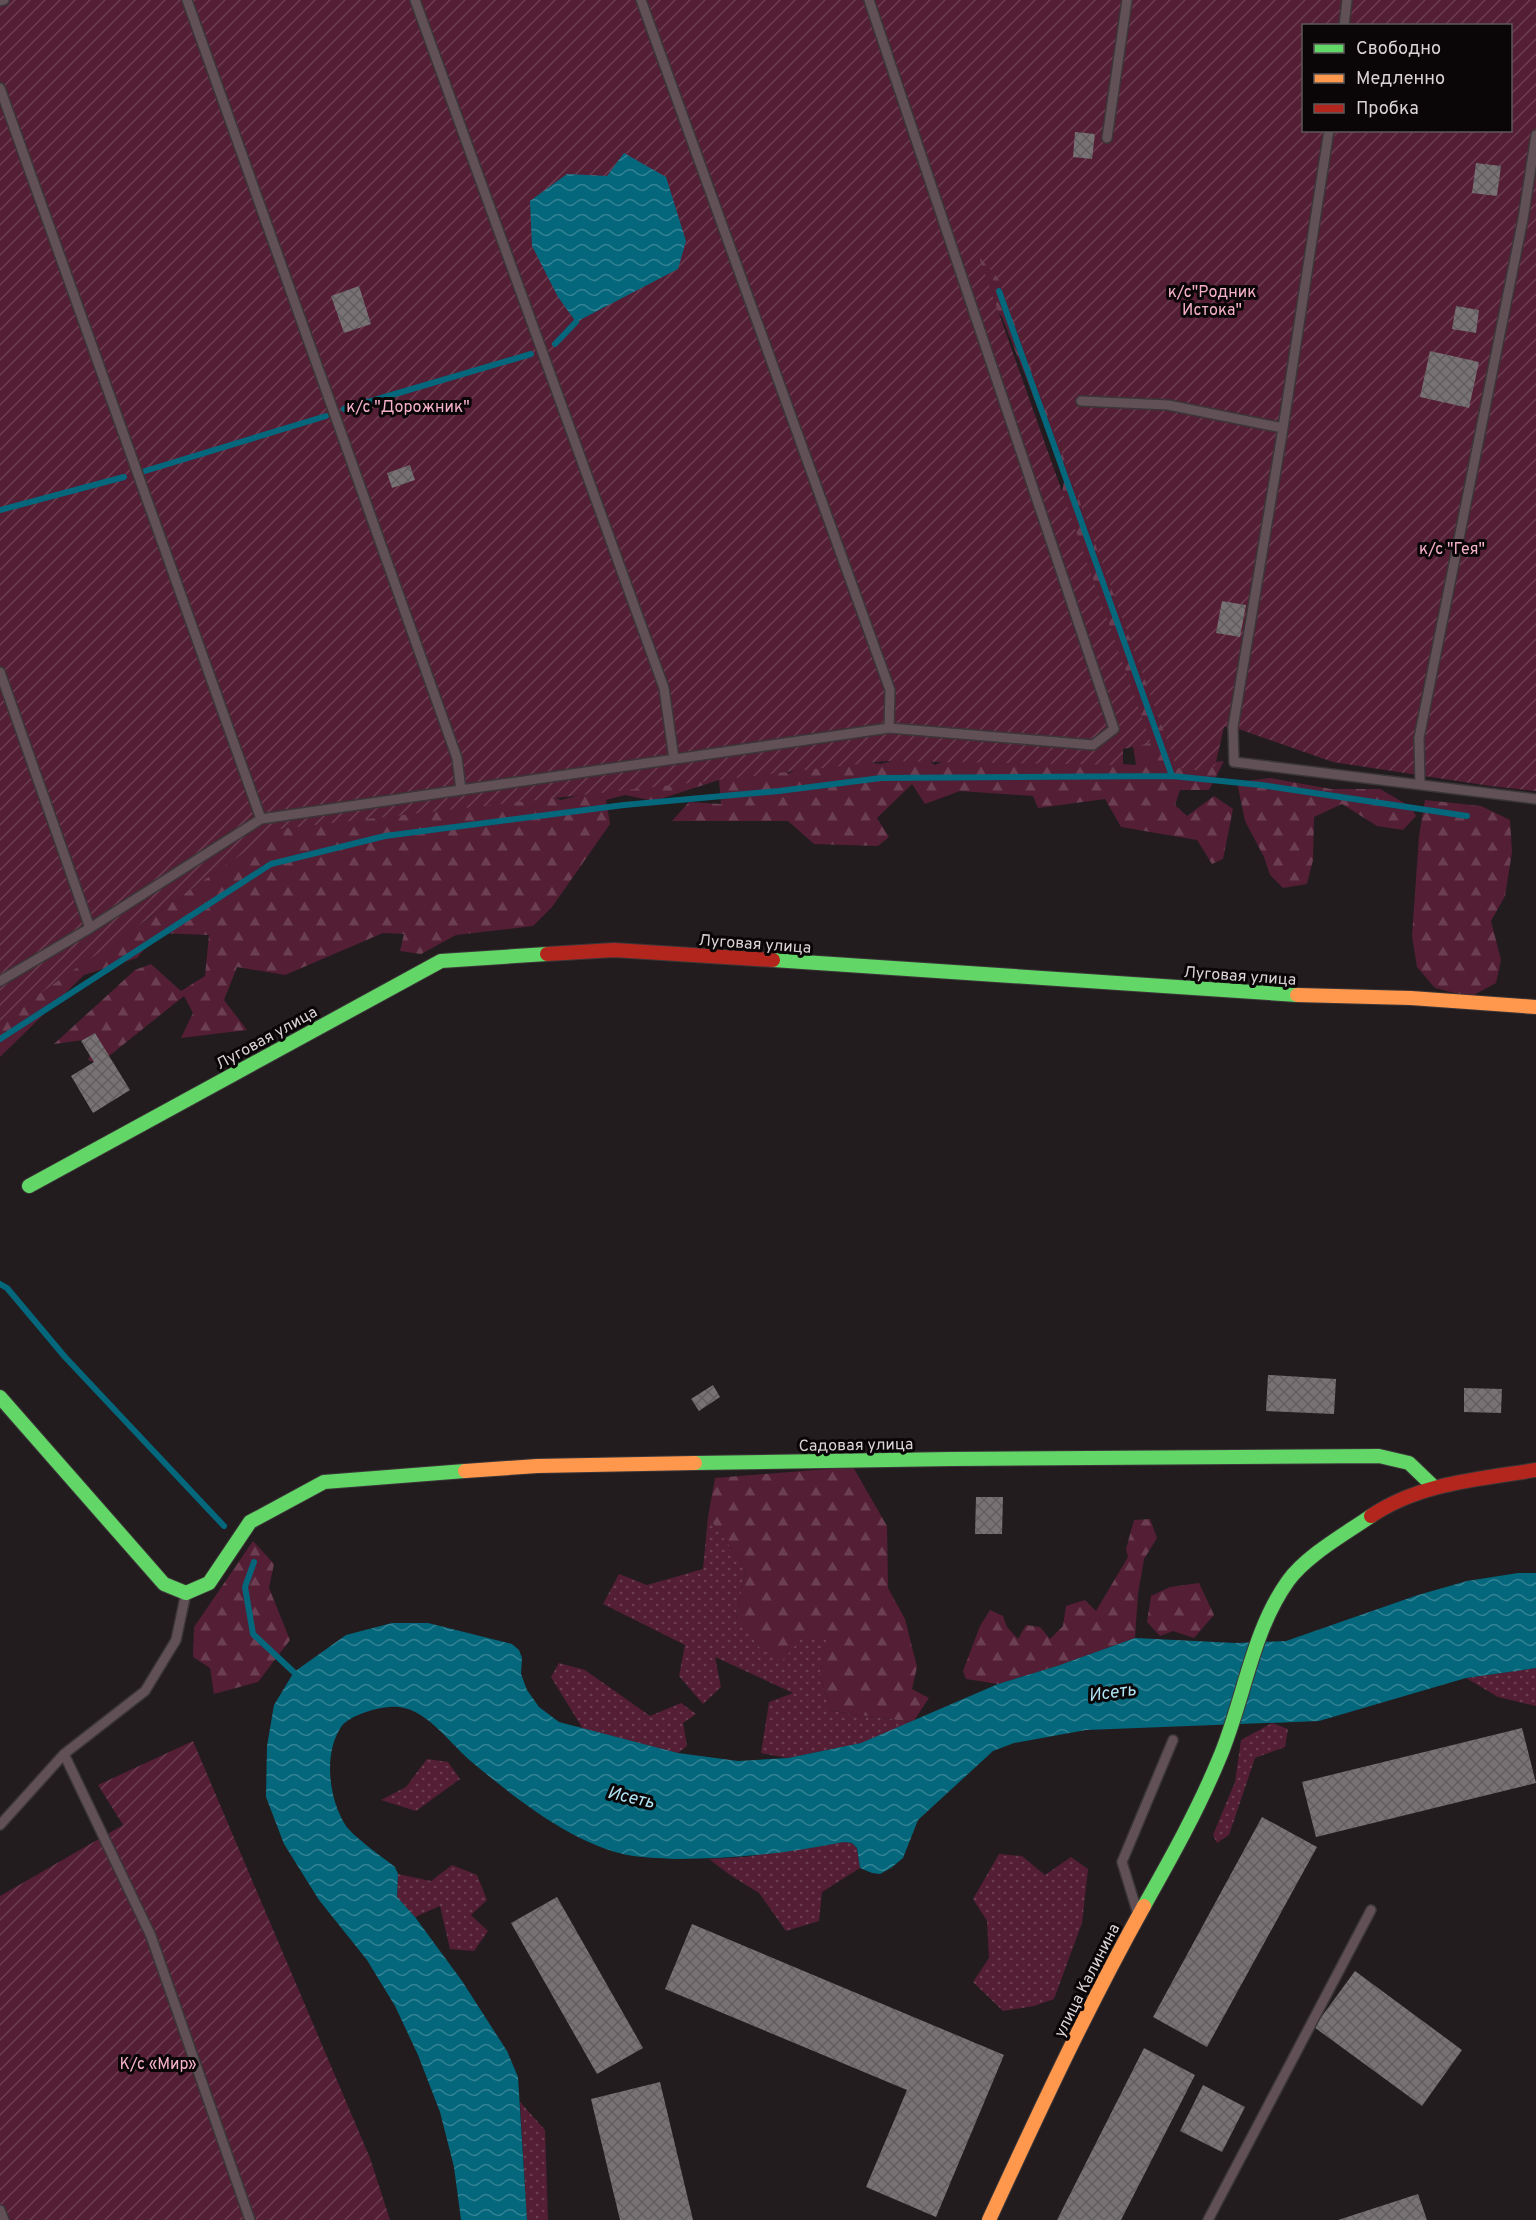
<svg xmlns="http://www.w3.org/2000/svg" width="1536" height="2220" viewBox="0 0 1536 2220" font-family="Overpass,sans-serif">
<defs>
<pattern id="grass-dots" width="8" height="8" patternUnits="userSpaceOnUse" patternTransform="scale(1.5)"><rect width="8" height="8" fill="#541e35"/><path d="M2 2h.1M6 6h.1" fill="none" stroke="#6c3e51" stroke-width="1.8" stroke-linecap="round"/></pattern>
<pattern id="forest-firs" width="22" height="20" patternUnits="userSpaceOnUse" patternTransform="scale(1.5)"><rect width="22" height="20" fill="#541e35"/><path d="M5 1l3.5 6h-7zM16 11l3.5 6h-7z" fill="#6c3e51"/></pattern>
<pattern id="garden-furrows" width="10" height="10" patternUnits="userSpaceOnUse" patternTransform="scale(1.5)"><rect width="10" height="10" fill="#541e35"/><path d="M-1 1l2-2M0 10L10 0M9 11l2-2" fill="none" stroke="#6c3e51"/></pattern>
<pattern id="water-waves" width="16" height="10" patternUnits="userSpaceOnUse" patternTransform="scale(1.5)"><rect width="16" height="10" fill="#04677c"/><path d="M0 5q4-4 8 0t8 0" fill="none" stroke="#348394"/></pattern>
<pattern id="building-cross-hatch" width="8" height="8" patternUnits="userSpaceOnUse" patternTransform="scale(1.5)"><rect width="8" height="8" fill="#787274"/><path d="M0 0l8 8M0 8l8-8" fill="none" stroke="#625e5f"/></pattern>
</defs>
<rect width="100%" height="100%" fill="#221c1e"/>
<!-- grass -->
<path fill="url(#grass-dots)" d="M708 1517 746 1568 736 1619 804 1636H828L820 1675 831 1711 913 1722 861 1743 788 1758 761 1753 769 1702 793 1693 715 1657 721 1687 703 1704 679 1676 685 1645 603 1604 619 1574 647 1585 703 1569Z
M559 1663 585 1670 650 1716 681 1703 696 1714 683 1723 687 1746 678 1753 583 1729 551 1677Z
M1536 1668V1706L1498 1697 1466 1678Z
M1272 1723 1288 1729 1285 1747 1255 1758 1229 1835 1217 1843 1213 1835 1235 1782 1241 1740Z
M427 1759 448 1762 460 1779 416 1811 381 1800 406 1787Z
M844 1842 852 1843 857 1848 860 1868 822 1892 819 1921 786 1931 759 1893 730 1875 709 1859 745 1857Z
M999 1854 1022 1856 1045 1875 1071 1857 1088 1869 1082 1923 1054 1999 1034 2006 1003 2011 973 1982 989 1958 987 1921 973 1899Z
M452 1865 477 1875 487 1900 471 1915 488 1931 474 1951 450 1949 440 1906 415 1917 397 1897 398 1874 431 1881Z
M520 2102 545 2130 548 2220H527Z"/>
<!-- forest -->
<path fill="url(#forest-firs)" d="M953 209 1014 272 1182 765 1224 761 1209 790H1180L1175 805 1187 816 1214 796 1233 809 1223 859 1212 864 1197 840 1121 827 1105 799 1038 808 1033 796 960 791 925 804 912 784 877 818 889 837 878 846 814 844 788 821H672L689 802 721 804 719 780 654 801 625 795 606 800 610 824 552 907 533 926 456 935 421 954 400 951 404 934 383 933 285 975 237 967 224 1000 247 1030 181 1038 193 1013 184 996 99 1064 88 1060 98 1038 54 1044 135 970 151 964 181 991 205 976 209 935 158 933 137 958 84 975 0 1057V1019L127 920 141 924 290 819 525 788 561 800 707 760 790 773 820 756 881 764 918 753 935 765 963 753 1136 765 1123 681 1056 522 1065 477 1002 317 971 277Z
M1270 778 1331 789H1380L1411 807 1416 816 1403 830 1377 826 1342 804 1314 817 1313 860 1307 884 1283 888 1270 875 1264 857 1245 821 1237 782Z
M1425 800 1481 806 1510 820 1512 852 1505 896 1491 921 1501 960 1496 983 1470 997 1435 988 1417 967 1412 936 1419 836Z
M853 1467 887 1526 888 1588 905 1619 917 1667 912 1689 929 1698 913 1722 831 1711 820 1675 827 1636H804L780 1663 760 1648 736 1619 746 1568 708 1517 715 1478Z
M1150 1519 1157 1538 1144 1559 1138 1594 1135 1638 1057 1666 998 1684 966 1679 963 1671 980 1626 990 1610 1003 1616 1007 1627 1018 1639 1026 1625 1040 1627 1050 1639 1063 1626 1066 1606 1085 1600 1096 1611 1128 1557 1126 1549 1134 1520Z
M253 1541 274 1564 269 1588 290 1640 258 1682 214 1694 210 1668 193 1657 194 1627Z
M1199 1583 1214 1615 1194 1638 1173 1631 1160 1636 1147 1622 1151 1596 1170 1587Z"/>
<!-- garden -->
<path fill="url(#garden-furrows)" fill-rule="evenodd" d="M0 0H1536V791L1490 786 1333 762 1233 727H1224L1215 766 1204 771 1177 768 998 278 979 257 1151 743 1123 749V765L886 761 278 829 0 1021ZM1304 26H1510V130H1304Z
M193 1741 370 2158 390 2220H0V1896L123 1825 98 1785Z"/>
<!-- water -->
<path fill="url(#water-waves)" d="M624 153 666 177 686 241 678 269 576 322 558 297 532 246 530 201 567 174 607 176Z
M1518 1573H1536V1668L1466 1678 1319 1721 1086 1730 1014 1743 993 1751 918 1820 903 1858 891 1868 880 1874 872 1873 860 1868 857 1848 852 1843 844 1842C789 1853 734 1859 677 1859 659 1858 637 1858 619 1853 567 1839 514 1797 473 1763 451 1745 428 1710 399 1707 384 1705 350 1714 341 1727 323 1754 329 1800 346 1826 355 1838 382 1857 395 1867L398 1874 397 1897 415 1917 462 1981 507 2051 518 2077 527 2220H461L454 2167 440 2112 418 2055 395 2006 367 1960 319 1900 284 1844 266 1797 267 1746 274 1705 294 1672 346 1635 392 1623H428L512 1644 519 1650 522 1658 521 1674 527 1690 539 1707 559 1722 678 1753 738 1761 788 1758 861 1743 998 1684 1057 1666 1135 1638 1235 1643 1286 1641 1418 1595 1467 1581Z"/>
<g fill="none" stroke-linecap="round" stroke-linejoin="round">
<!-- stream -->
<path stroke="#04677c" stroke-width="6" d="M999 291 1172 776
M555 344 576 322
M344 409 531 354
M145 471 326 416
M0 510 124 477
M0 1039 271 864 385 836 624 805 779 791 881 778 1172 776 1261 785 1467 816
M0 1284 7 1288 65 1357 224 1526
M254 1562 245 1587 253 1634 299 1677"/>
</g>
<!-- building -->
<path fill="url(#building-cross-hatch)" d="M1075 132 1095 134 1092 159 1073 157Z
M1476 163 1501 166 1497 196 1472 193Z
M359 286 371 324 344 333 331 296Z
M1456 306 1479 310 1476 333 1452 329Z
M1430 351 1479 362 1469 408 1420 397Z
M410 465 415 480 392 488 387 473Z
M1222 601 1246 605 1240 637 1216 633Z
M95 1033 130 1090 93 1113 71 1076 94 1062 81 1041Z
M1268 1375 1336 1379 1334 1414 1266 1411Z
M713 1385 720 1397 699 1411 691 1399Z
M1464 1388 1502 1389 1501 1413 1464 1412Z
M976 1497H1003L1002 1534H975Z
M1522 1728 1536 1783 1316 1837 1302 1782Z
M1262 1817 1317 1847 1207 2047 1153 2017Z
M557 1897 643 2048 597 2074 511 1923Z
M692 1924 1004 2055 936 2217 866 2187 907 2090 665 1989Z
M1355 1971 1462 2050 1422 2106 1314 2027Z
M1144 2048 1195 2075 1121 2220H1057Z
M660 2082 693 2220H620L591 2099Z
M1203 2085 1245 2107 1222 2152 1180 2131Z
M1418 2194 1427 2220H1338Z"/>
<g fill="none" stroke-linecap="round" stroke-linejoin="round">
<defs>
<path id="lane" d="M187 0 457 758 461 790
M415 0 664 688 674 759
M641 0 890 690 889 728
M0 1 4 0
M1344 26 1347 0
M0 88 261 819
M1329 130 1283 428 1233 727 1234 762 1536 799
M1107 138 1127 0
M1081 401 1168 405 1283 428
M0 672 90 928
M1420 784 1419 738 1523 219 1536 135
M0 981 90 928 261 819 889 728 1093 745 1114 729 869 0
M64 1754 151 1936 250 2220
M0 1825 64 1754 145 1691 176 1640 186 1593
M1137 1911 1122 1862 1173 1740
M0 2210 4 2220
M1208 2220 1371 1910"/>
<path id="fast" d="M773 960 1297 995
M29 1186 441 961 547 954
M0 1397 164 1584 186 1593 209 1583 250 1522 324 1482 465 1471
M695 1463 952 1459 1379 1456 1409 1463 1434 1487
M1144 1906C1171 1858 1198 1810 1219 1759 1244 1701 1251 1633 1288 1581 1307 1555 1345 1534 1371 1516"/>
<path id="slow" d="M1297 995 1411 998 1536 1007
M465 1471 537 1466 695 1463
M989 2220C1038 2114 1087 2008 1144 1906"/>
<path id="jam" d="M547 954 614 950 773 960
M1371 1516C1419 1483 1480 1479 1536 1470"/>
</defs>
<!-- lane casing -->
<use href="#lane" stroke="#3b3638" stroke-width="12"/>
<!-- fast casing -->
<use href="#fast" stroke="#3b3638" stroke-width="16"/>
<!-- slow casing -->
<use href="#slow" stroke="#3b3638" stroke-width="16"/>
<!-- jam casing -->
<use href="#jam" stroke="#3b3638" stroke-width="16"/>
<!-- lane -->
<use href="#lane" stroke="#615157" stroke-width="9"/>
<!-- fast -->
<use href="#fast" stroke="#63d668" stroke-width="14"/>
<!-- slow -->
<use href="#slow" stroke="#ff974d" stroke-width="14"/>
<!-- jam -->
<use href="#jam" stroke="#b3261e" stroke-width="14"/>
</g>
<g text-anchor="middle" stroke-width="6" stroke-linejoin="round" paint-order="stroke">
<!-- park labels -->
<g font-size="16" fill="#f6b1ca" stroke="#0a0607">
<text x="1212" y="297">к/с"Родник<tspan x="1212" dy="18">Истока"</tspan></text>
<text x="408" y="412">к/с "Дорожник"</text>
<text x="1452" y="554">к/с "Гея"</text>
<text x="158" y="2069">К/с «Мир»</text>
</g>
<!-- street labels -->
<g font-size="16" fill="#dbd3d5" stroke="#0a0607">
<text transform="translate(755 943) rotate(4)" y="6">Луговая улица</text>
<text transform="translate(1240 975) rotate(4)" y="6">Луговая улица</text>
<text transform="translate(266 1037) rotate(-29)" y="6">Луговая улица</text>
<text transform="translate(856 1444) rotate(-1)" y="6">Садовая улица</text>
<text transform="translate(1086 1980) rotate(-63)" y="6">улица Калинина</text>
</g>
<!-- water labels -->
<g font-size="18" font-style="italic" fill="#b0e3f4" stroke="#0a0607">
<text transform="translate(1112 1692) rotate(-8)" y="6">Исеть</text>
<text transform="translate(631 1797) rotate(13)" y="6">Исеть</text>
</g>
</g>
<!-- legend -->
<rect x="1302" y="24" width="210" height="108" fill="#0a0607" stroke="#5e5859" stroke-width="1.5"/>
<rect x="1314" y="44" width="30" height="9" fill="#63d668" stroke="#5e5859" stroke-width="1.5"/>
<text x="1356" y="54" font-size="18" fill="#dbd3d5">Свободно</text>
<rect x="1314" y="74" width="30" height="9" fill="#ff974d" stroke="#5e5859" stroke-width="1.5"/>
<text x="1356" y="84" font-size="18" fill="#dbd3d5">Медленно</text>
<rect x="1314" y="104" width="30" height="9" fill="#b3261e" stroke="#5e5859" stroke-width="1.5"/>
<text x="1356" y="114" font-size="18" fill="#dbd3d5">Пробка</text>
</svg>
